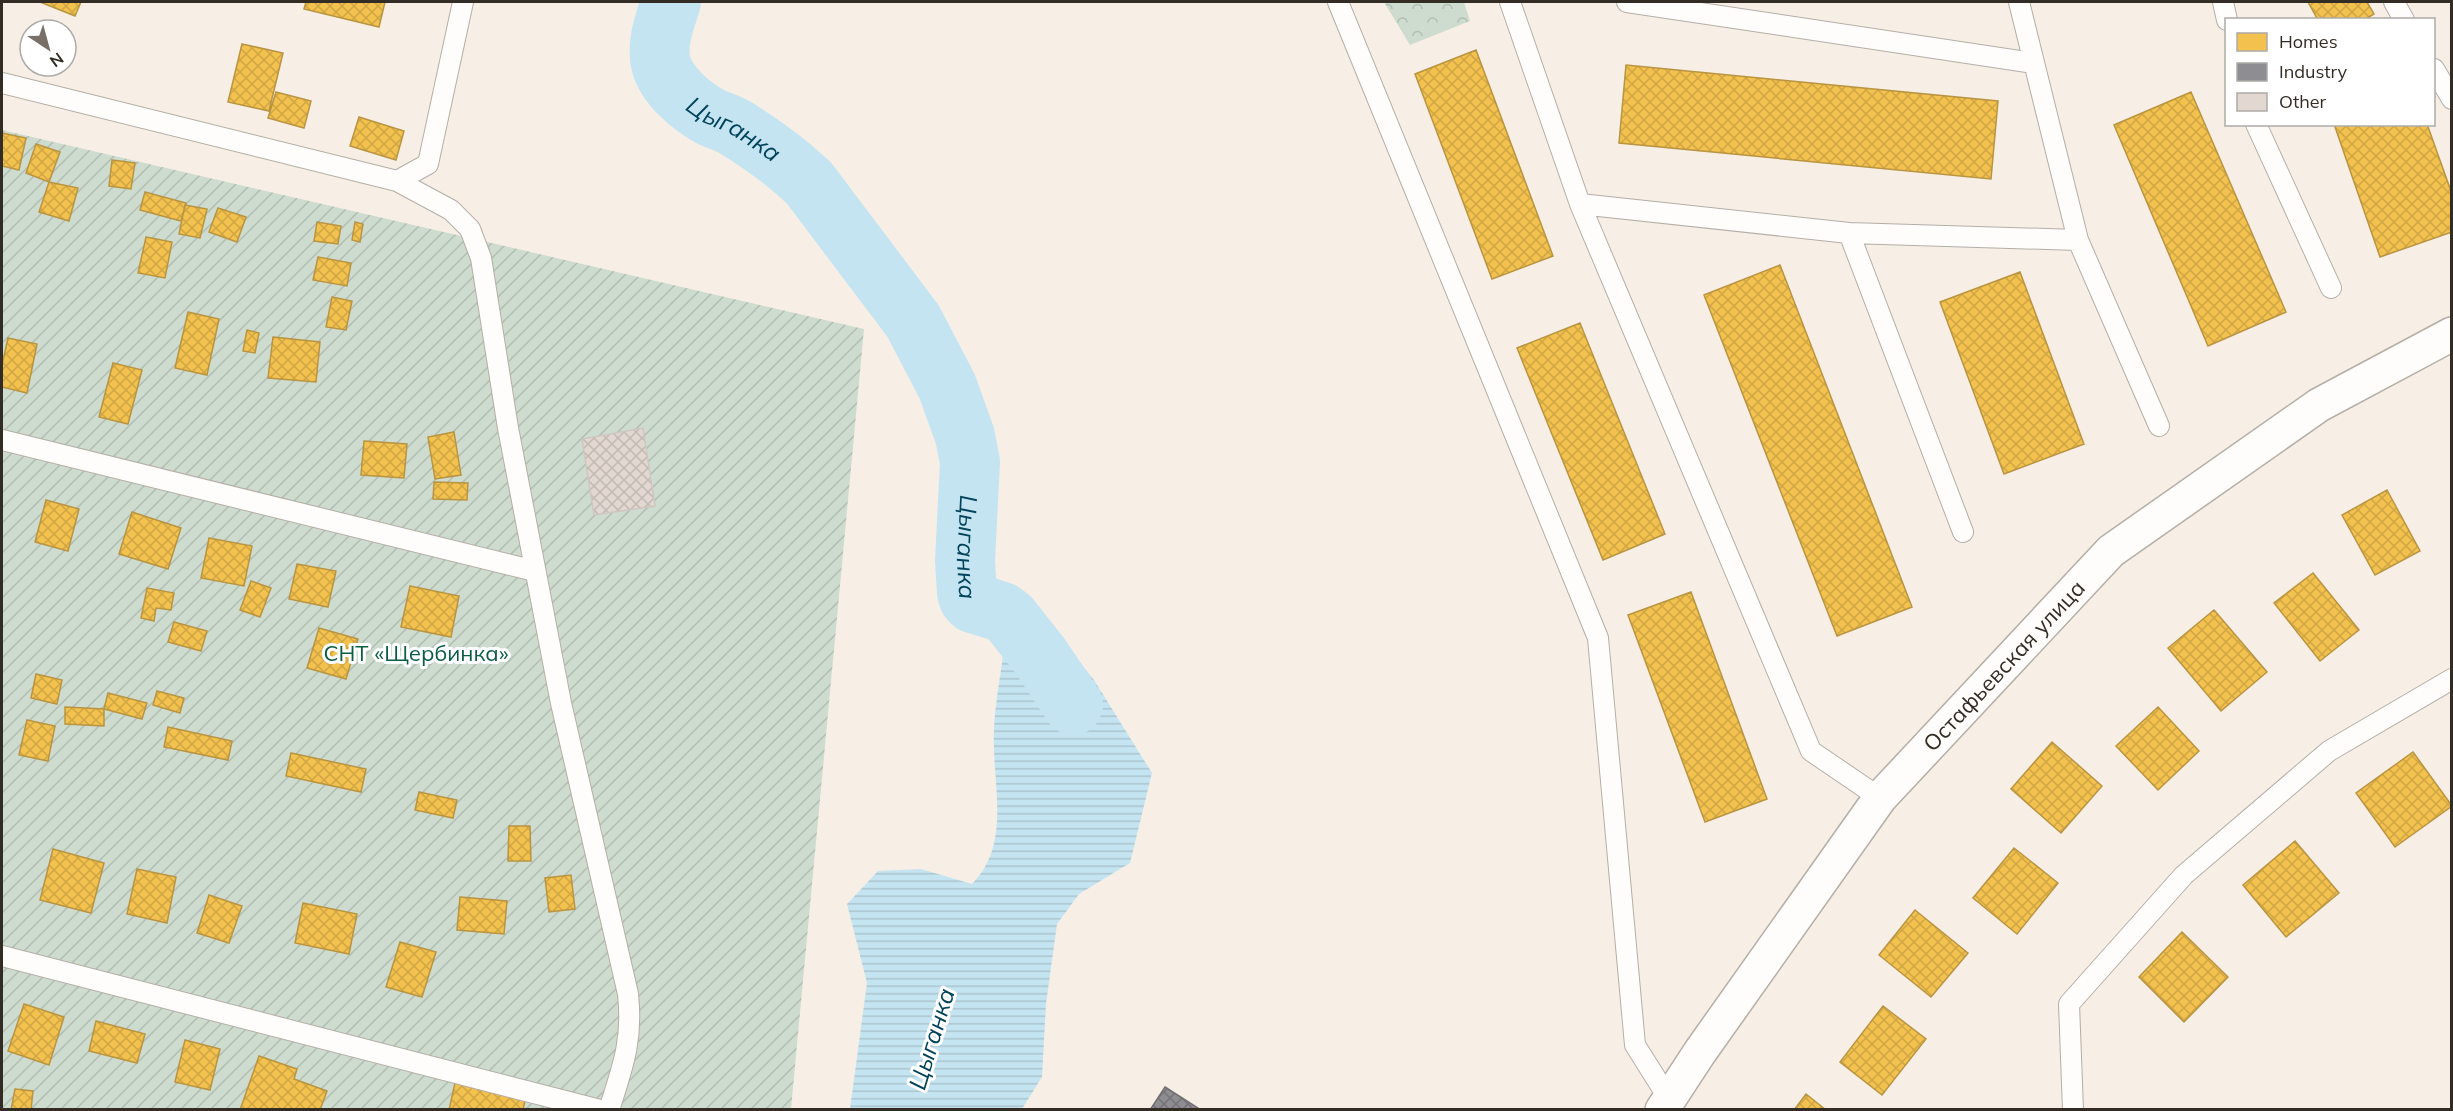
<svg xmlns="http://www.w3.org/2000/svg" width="2453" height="1111" viewBox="0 0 2453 1111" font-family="Mulish,sans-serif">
<defs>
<pattern id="park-crowns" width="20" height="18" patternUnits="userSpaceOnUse" patternTransform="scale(1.5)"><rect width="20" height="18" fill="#cedccf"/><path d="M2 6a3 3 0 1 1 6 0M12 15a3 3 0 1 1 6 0" fill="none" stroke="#b1bdb2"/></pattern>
<pattern id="garden-furrows" width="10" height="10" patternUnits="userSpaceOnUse" patternTransform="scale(1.5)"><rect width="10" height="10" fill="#cedccf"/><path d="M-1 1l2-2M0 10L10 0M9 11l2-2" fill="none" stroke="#b1bdb2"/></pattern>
<pattern id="water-rules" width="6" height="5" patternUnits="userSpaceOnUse" patternTransform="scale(1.5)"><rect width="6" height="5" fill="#c5e4f1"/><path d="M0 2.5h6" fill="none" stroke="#aac4ce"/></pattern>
<pattern id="homes-cross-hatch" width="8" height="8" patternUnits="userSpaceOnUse" patternTransform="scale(1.5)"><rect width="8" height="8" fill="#f2c14e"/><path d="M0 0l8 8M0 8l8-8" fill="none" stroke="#d0a644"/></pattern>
<pattern id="industry-cross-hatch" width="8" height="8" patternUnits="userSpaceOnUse" patternTransform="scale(1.5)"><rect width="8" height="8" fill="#8d8d92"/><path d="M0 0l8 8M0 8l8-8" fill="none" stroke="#747377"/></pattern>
<pattern id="building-cross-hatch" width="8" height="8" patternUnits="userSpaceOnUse" patternTransform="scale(1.5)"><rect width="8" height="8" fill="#e2d7d1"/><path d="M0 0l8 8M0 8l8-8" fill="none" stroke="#c2b9b3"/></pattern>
</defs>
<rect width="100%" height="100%" fill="#f7efe6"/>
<!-- park -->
<path fill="url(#park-crowns)" d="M1384 2H1464L1470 21 1410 45Z"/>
<!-- garden -->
<path fill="url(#garden-furrows)" d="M2 130 864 329 791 1109 2 1110Z"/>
<!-- water -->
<path fill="url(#water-rules)" d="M1026 639H1061L1094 680 1152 773 1130 863 1079 894 1057 924 1046 1004 1042 1077 1022 1109H850L867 983 847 904 878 871 921 869 972 884C1013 843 991 780 994 729 995 704 1000 680 1003 655Z"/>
<!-- homes -->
<path fill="url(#homes-cross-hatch)" stroke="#b99441" stroke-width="1.5" d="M40 2H81L75 16Z
M306 2H385L379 27 304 9Z
M2308 2H2367L2374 14 2364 20H2318Z
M242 44 283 53 269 111 228 102Z
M1476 50 1553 256 1492 279 1415 74Z
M1626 65 1998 101 1991 179 1619 143Z
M276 92 311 101 304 128 268 118Z
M2191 92 2286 312 2208 346 2114 125Z
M359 117 404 131 396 160 350 146Z
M2334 124H2427L2452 194V232L2380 257Z
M2 133 26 138 19 170 2 166Z
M36 144 60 152 49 182 26 173Z
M112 160 135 163 131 189 109 186Z
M49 182 78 188 69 221 39 212Z
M145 192 186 203 181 221 140 210Z
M185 205 207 209 200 238 179 234Z
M218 208 246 217 237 242 209 232Z
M317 222 341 226 338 244 314 241Z
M355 222 363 224 360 242 352 240Z
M146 237 172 242 165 278 138 273Z
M318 257 351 263 347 286 313 280Z
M1780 265 1912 607 1837 636 1704 295Z
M2020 272 2084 444 2004 474 1940 302Z
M332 297 352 301 346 330 326 327Z
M188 312 219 319 207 375 175 368Z
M1580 323 1665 534 1603 560 1517 348Z
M247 330 259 333 255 353 243 351Z
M273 337 320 342 316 382 268 378Z
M8 338 37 344 27 393 2 387V365Z
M113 363 142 370 128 424 99 417Z
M454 432 461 475 435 479 428 437Z
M364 441 407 444 404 478 361 475Z
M434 482 468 483 467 500 433 499Z
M2387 490 2420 551 2375 575 2342 515Z
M46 500 79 509 68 551 35 542Z
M132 512 181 528 168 569 119 554Z
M209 538 252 546 244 586 201 578Z
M297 564 336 571 328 607 289 599Z
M2313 573 2359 630 2320 661 2274 603Z
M251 581 271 588 260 617 240 610Z
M410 586 459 596 451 637 401 627Z
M147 588 174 593 171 610 156 608 154 621 141 618Z
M1691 592 1767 799 1705 822 1628 615Z
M2214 610 2267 672 2221 711 2168 648Z
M174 622 207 631 201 651 168 642Z
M319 628 358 639 346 679 307 668Z
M36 674 62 680 57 704 31 698Z
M157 691 184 698 180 713 153 705Z
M108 693 147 703 142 719 104 709Z
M65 707 104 709V726L65 724Z
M2158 707 2199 751 2158 790 2116 746Z
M27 720 55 726 48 761 19 755Z
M168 727 232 741 228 760 164 747Z
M2052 742 2102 786 2061 833 2011 789Z
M2413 752 2452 806 2395 847 2356 793Z
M291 753 366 769 361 792 286 776Z
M419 792 457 800 453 818 415 810Z
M509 826H530L531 861H508Z
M2295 841 2339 893 2286 937 2243 885Z
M2014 848 2058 883 2017 934 1973 898Z
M53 849 104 863 91 913 40 900Z
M137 869 176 877 167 923 127 914Z
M571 875 575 909 549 912 545 878Z
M209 895 242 906 229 943 197 933Z
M460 897 507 901 504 934 457 930Z
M303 903 357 914 349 954 295 943Z
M1915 910 1968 953 1931 997 1879 955Z
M2182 932 2228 977 2184 1022 2139 977Z
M400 942 436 952 422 997 386 987Z
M24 1004 64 1017 49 1065 8 1051Z
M1883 1006 1926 1039 1882 1095 1840 1062Z
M96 1021 145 1034 137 1063 89 1051Z
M185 1040 220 1049 210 1090 175 1082Z
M259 1056 297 1069 294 1079 327 1091 320 1110H240Z
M455 1083 525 1100 523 1110H449Z
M15 1089 33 1091 31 1110H11Z
M1806 1094 1826 1110H1794Z"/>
<!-- industry -->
<path fill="url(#industry-cross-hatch)" stroke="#727071" stroke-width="1.5" d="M1165 1087 1201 1110H1150Z"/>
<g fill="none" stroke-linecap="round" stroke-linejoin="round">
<!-- river -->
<path stroke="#c5e4f1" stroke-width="60" id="s1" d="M671 2C665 21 656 43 661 64 667 86 692 107 711 117 719 121 728 123 736 128 762 144 787 162 809 183L913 321 947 386 965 436 970 462 965 561 967 593 969 599 973 603 1002 612 1010 618 1040 656 1073 705"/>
</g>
<!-- building -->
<path fill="url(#building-cross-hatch)" stroke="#cfc6c1" stroke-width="1.5" d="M643 428 655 506 594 515 582 439Z"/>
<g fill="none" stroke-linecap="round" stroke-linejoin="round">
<defs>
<path id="service" d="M1338 2 1598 638 1635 1045 1669 1099
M1510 2 1580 204 1811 751 1880 798
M1627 2 2034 63
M2223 2 2227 20
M2394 2 2404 20
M2434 69 2452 99
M2 83 397 181 428 164 463 2
M2256 124 2331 288
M397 181 451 210 470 229 481 258 508 428 561 703 628 994C633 1040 623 1066 609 1110
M1580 204 1849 233 2078 240 2019 2
M1849 233 1963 532
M2078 240 2159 426
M2 440 535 571
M2 956 600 1110
M2073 1110 2069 1004 2184 875 2329 751 2452 679"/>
<g id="minor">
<path id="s2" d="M1662 1110 1700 1052 1880 798 2111 551 2319 405 2452 334"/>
</g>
</defs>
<!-- service casing -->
<use href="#service" stroke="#b4aea6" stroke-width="22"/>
<!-- minor casing -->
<use href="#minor" stroke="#b4aea6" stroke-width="36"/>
<!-- service -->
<use href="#service" stroke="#fefdfb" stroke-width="20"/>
<!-- minor -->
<use href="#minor" stroke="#fefdfb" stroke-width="33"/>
</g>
<g text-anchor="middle" stroke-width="6" stroke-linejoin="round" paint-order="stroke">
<!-- park labels -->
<g font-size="22" fill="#0a5e42" stroke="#fff">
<text x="416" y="661">СНТ «Щербинка»</text>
</g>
<!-- street labels -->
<g font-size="22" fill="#332c24" stroke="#fff">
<text dy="8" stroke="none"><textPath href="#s2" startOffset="562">Остафьевская улица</textPath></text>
</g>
<!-- water labels -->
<g font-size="24" font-style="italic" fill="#00435a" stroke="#fff">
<text dy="8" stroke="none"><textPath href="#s1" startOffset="164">Цыганка</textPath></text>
<text dy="8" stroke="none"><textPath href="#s1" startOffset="668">Цыганка</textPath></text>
<text transform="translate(932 1039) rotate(-73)" y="8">Цыганка</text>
</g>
</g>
<!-- border -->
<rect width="2453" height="1111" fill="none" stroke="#332c24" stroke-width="6"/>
<!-- legend -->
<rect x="2225" y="18" width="210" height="108" fill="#ffffff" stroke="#adaba7" stroke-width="1.5"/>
<rect x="2237" y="33" width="30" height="18" fill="#f2c14e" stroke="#adaba7" stroke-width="1.5"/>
<text x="2279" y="48" font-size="18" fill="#332c24">Homes</text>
<rect x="2237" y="63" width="30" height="18" fill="#8d8d92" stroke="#adaba7" stroke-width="1.5"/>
<text x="2279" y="78" font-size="18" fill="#332c24">Industry</text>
<rect x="2237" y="93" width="30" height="18" fill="#e2d7d1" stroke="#adaba7" stroke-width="1.5"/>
<text x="2279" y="108" font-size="18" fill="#332c24">Other</text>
<!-- north arrow -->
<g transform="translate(48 48) rotate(144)"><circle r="28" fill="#ffffff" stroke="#adaba7" stroke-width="1.5"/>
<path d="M0-4.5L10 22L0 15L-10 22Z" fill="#787068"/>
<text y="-9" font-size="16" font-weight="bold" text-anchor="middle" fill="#332c24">N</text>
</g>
</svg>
